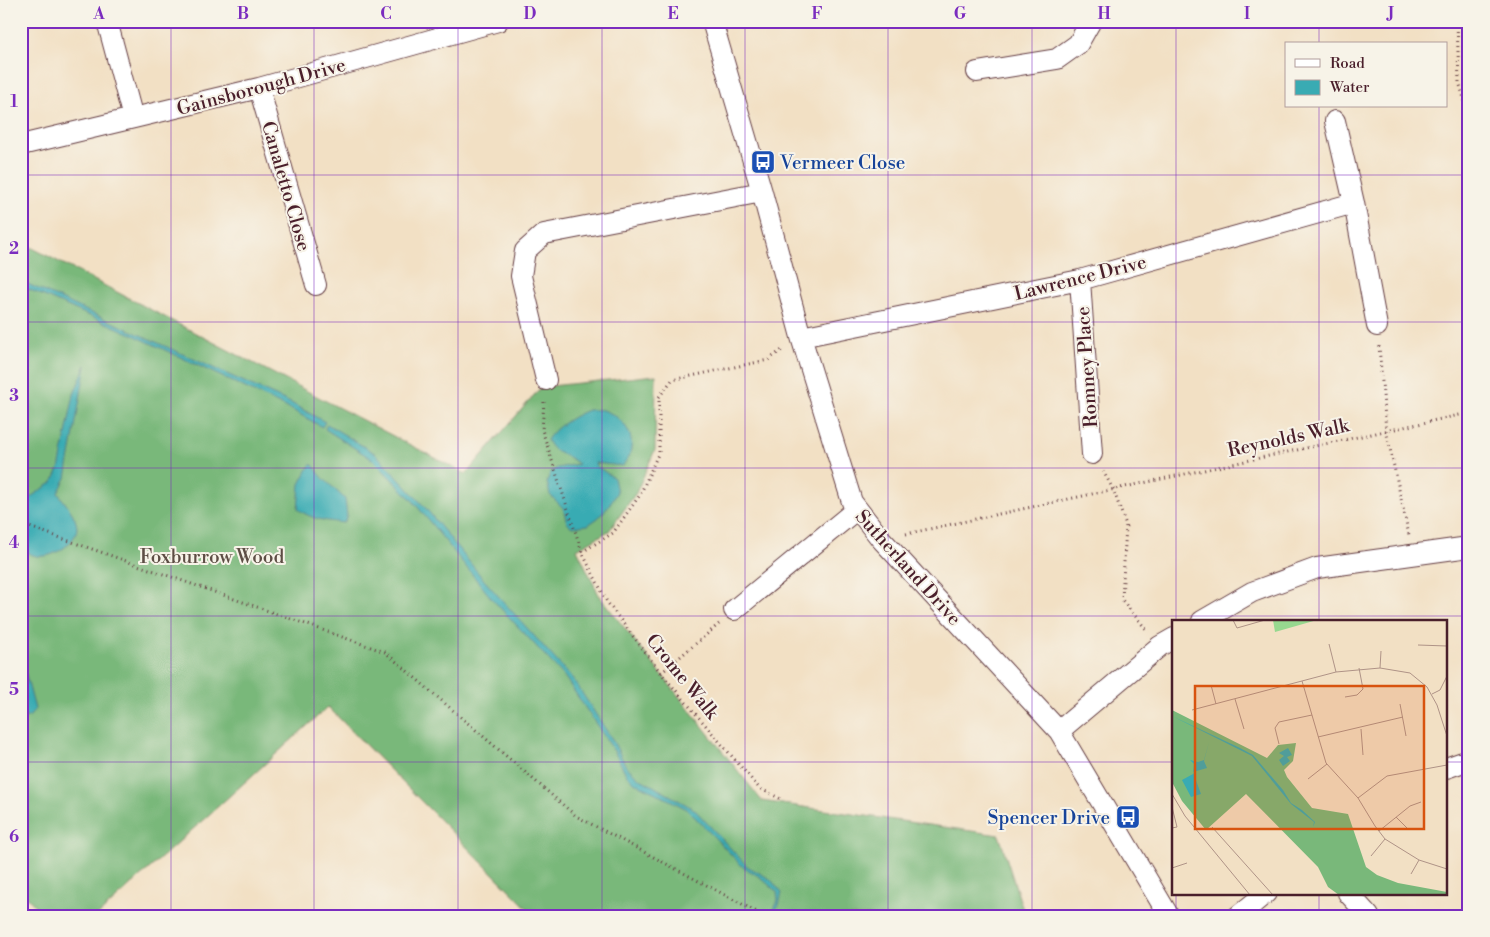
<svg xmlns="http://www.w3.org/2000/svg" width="1490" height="937" viewBox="0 0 1490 937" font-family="'Libre Bodoni',serif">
<rect width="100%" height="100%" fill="#f7f3e8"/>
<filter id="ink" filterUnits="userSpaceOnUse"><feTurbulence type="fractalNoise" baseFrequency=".02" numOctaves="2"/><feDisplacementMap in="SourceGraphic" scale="10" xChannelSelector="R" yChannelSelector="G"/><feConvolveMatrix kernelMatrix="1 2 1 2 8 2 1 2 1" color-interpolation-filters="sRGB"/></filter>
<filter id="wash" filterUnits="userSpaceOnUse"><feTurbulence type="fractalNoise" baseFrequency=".0096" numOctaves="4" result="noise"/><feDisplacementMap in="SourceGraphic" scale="20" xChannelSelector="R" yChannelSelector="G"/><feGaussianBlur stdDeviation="1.12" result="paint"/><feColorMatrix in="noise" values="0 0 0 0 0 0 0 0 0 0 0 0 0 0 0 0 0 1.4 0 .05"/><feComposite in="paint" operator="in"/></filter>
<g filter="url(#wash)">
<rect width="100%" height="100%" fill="#f2e0c4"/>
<!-- forest -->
<path fill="#79b87a" stroke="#626c52" d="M21 242 466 474 541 387 656 375 655 450 636 493 609 531 577 549 600 597 762 801 999 835 1025 916H535L328 707 97 916H43L21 889Z"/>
<!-- water -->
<path fill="#39abb3" stroke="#42656f" d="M21 281 291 403 325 422 322 427 292 410 129 333 21 286Z
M86 365 66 478 58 493C65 503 76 515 77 527 77 546 44 564 29 553 26 551 24 546 22 544L21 545V500L29 498 53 482 59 469 74 394Z
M588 410C593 410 598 409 603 410 619 415 634 431 631 448 631 454 626 460 623 466L595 463 596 466 614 478 617 492 608 507 598 518 588 525 572 527 567 523 563 508 550 495 547 482 550 473 557 468 578 464C566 452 555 457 547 440 555 427 573 416 588 410Z
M327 424 376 454 424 506 484 580 573 679 612 739 626 766 639 778 694 809 747 866 770 879 782 893 779 905 771 916 778 900 777 892 760 877 743 867 687 809 634 782 626 774 614 751 564 676 492 599 412 500 373 460 325 429Z
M310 465H313L322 477 345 499 347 516 344 523C327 521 312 520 298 509L300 484Z
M21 665 24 668 35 709 30 716 21 719Z"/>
</g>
<g filter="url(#ink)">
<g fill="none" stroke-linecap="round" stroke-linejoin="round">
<defs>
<path id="street" d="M107 21 133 118
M712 21 762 192 801 337 852 502 881 539 1059 731 1169 916
M977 72 1057 59 1078 44 1091 21
M259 88 316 285
M1335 121 1354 203 1377 326
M21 145 259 88 498 21
M1080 280 1092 454
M801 337 1080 280 1354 203
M546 380 521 276 525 251 544 234 762 192
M734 610 857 509
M1202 621 1252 592 1317 568 1469 547
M1059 731 1160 646 1174 638
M1446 768 1469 760
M1348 893 1369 916
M1238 916 1266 893"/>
</defs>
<!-- street casing -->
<use href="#street" stroke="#633c42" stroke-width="22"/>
<!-- path -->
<path stroke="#633c42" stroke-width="3" stroke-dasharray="1 4" stroke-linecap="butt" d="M1457 21 1459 82 1469 115
M1379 346 1386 430 1409 535
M544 402 542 430 582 552 607 602 661 673 759 788 783 800
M1103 471 1113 489 1126 525 1122 600 1146 629
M21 524 385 652 576 816 759 913 762 916
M906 534 1469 413
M582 552 613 533 640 495 659 452V397L672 380 768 360 782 350
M661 673 719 624"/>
<!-- street -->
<use href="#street" stroke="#fff" stroke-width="20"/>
</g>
</g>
<!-- grid -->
<path fill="none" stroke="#7b2cbf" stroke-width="1" stroke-opacity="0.55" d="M171 21V916M314 21V916M458 21V916M602 21V916M745 21V916M888 21V916M1032 21V916M1176 21V621M1319 21V44M1319 106V621M21 175H1469M21 322H1469M21 468H1469M21 616H1469M21 762H1174M1446 762H1469M1176 893V916M1319 893V916"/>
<!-- icons -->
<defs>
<symbol id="bus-square" viewBox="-11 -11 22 22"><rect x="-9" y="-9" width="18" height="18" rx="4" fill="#1a4fb4" stroke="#f7f3e8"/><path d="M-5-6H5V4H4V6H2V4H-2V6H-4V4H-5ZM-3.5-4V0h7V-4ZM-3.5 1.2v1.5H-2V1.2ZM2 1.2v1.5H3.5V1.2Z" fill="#fff"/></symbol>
</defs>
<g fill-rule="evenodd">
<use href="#bus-square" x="749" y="148" width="28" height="28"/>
<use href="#bus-square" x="1114" y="803" width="28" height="28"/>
</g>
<g text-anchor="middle" stroke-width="4" stroke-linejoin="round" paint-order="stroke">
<!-- street labels -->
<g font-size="19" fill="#4a1f2b" stroke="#f7f3e8">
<text transform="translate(261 86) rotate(-15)" y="7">Gainsborough Drive</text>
<text transform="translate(287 186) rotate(74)" y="7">Canaletto Close</text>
<text transform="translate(1080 277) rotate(-14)" y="7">Lawrence Drive</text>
<text transform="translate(1086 367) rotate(-94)" y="7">Romney Place</text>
<text transform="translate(1288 437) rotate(-12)" y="7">Reynolds Walk</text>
<text transform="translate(909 567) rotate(48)" y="7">Sutherland Drive</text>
<text transform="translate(683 676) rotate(51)" y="7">Crome Walk</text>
</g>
<!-- transit labels -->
<g font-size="19" fill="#164399" stroke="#f7f3e8" text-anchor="start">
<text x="780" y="169">Vermeer Close</text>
<text x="1110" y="824" text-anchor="end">Spencer Drive</text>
</g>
<!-- park labels -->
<g font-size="19" fill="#5d4d44" stroke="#f7f3e8">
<text x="212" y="563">Foxburrow Wood</text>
</g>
</g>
<!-- overview -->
<g transform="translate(1172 620)">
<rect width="275" height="275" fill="#f2e0c4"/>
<path d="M101 0H145L103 12Z" fill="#97d88f"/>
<path d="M0 90 95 138 106 125 124 123 121 141 112 150 115 157 140 188 176 194 194 247 205 255 226 263 275 272V275H167L156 267 146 247 74 174 34 210 10 181 0 162Z" fill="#79b87a"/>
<path d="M0 96 68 128 81 135 111 170 119 183 130 190 143 202 141 207 142 202 119 184 80 136ZM37 122 32 141 35 148 21 152 29 174 19 177 10 160 21 154 22 144 18 140 26 142 32 140ZM116 128 120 135 115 137 118 141 111 146 107 140 112 136 107 133Z" fill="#39abb3"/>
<path fill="none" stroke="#af9387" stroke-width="1" d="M61 0 65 8 93 0M157 24 164 52M246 25 275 26M208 48 209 31M130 61 154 143 186 178 203 206 213 219 247 240 275 249M39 65 44 84M260 74 268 70 275 56M173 77 185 75 191 69 187 48M63 79 72 109M228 84 234 116M20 90 164 52 208 48 238 53 255 67 265 85 275 116M189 109 191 135M146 117 231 97M107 124 103 108 107 102 140 95M136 159 155 144M0 174 13 196 78 275M186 178 215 156 275 145M0 187 5 207 0 208M224 197 236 209M40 207 101 275M207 211 238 186 249 182M199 236 213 219M0 248 15 243M239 254 247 240"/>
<path fill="#d8530f" fill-opacity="0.15" stroke="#d8530f" stroke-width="2.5" d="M23 66H252V209H23Z"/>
<rect width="275" height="275" fill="none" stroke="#4a1f2b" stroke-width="2.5"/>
</g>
<!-- margin -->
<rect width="1490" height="937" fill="none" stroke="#f7f3e8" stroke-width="55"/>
<!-- legend -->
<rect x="1285" y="42" width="162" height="65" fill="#f7f3e8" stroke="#b29e9c"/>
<rect x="1295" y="59" width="25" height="8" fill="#ffffff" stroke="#b29e9c"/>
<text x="1330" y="68" font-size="15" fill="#4a1f2b">Road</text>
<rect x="1295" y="80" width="25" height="15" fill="#39abb3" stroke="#b29e9c"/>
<text x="1330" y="92" font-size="15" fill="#4a1f2b">Water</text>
<rect x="28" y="28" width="1434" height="882" fill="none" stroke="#7b2cbf" stroke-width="2"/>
<g font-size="16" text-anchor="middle" font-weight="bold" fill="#7b2cbf">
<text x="99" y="19">A</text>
<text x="243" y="19">B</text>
<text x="386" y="19">C</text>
<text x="530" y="19">D</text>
<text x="673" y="19">E</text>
<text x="817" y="19">F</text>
<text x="960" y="19">G</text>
<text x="1104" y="19">H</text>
<text x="1247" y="19">I</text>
<text x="1391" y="19">J</text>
<text x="14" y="107">1</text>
<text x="14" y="254">2</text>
<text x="14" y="401">3</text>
<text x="14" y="548">4</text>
<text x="14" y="695">5</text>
<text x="14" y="842">6</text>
</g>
</svg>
